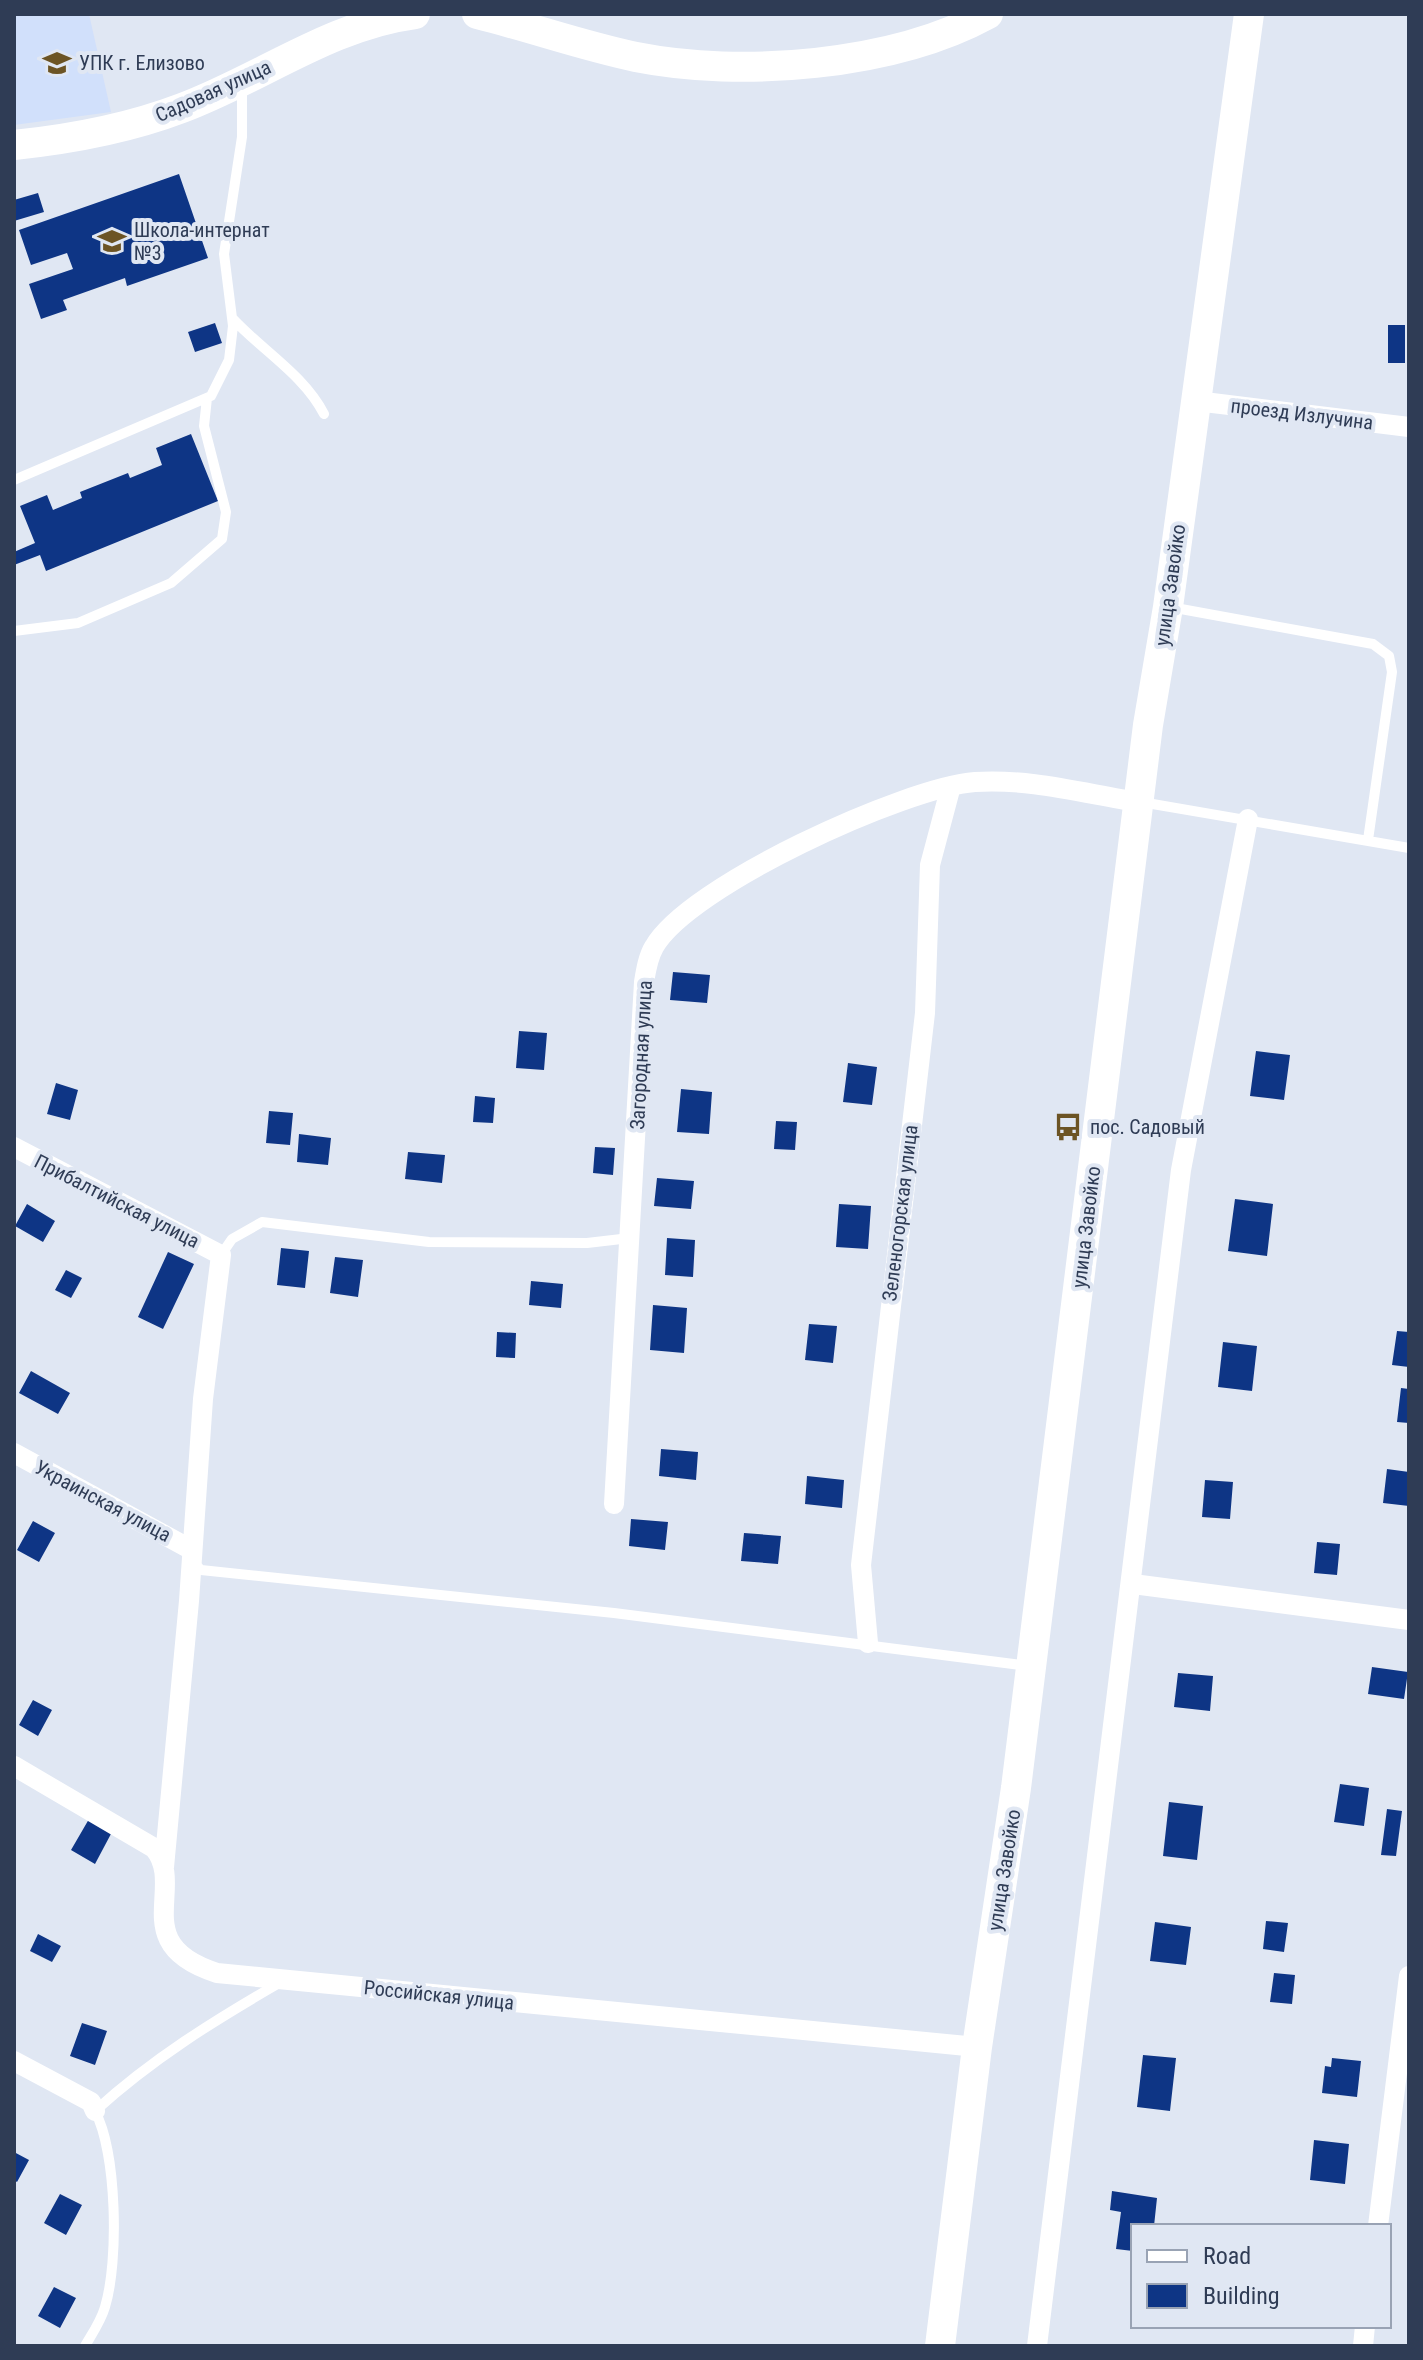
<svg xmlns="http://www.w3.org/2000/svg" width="1423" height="2360" viewBox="0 0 1423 2360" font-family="'Roboto Condensed',sans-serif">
<rect width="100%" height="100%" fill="#e0e7f3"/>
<!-- built -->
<path fill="#d1e0fb" d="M14 14H89L111 112 14 125Z"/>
<!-- building -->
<path fill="#0e3585" d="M179 174 208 258 127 286 125 278 63 300 67 310 41 319 29 284 73 269 67 253 31 265 19 230Z
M38 193 44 212 14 221V200Z
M215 323 222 343 195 352 188 332Z
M1388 325H1405V363H1388Z
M191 434 218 501 46 571 40 555 14 565V552L35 543 20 506 47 495 53 510 82 498 80 492 128 473 130 478 162 465 156 448Z
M673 972 710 975 707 1003 670 1000Z
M519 1031 547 1033 544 1070 516 1068Z
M1256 1051 1290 1055 1284 1100 1250 1096Z
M848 1063 877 1067 872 1105 843 1102Z
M56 1083 78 1090 70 1120 47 1114Z
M681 1089 712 1092 709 1134 677 1132Z
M475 1096 495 1098 493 1123 473 1122Z
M269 1111 293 1113 290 1145 266 1143Z
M776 1121 797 1122 795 1150 774 1149Z
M299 1134 331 1138 328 1165 297 1162Z
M595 1147 615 1148 613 1175 593 1173Z
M408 1152 445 1155 442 1183 405 1179Z
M657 1178 694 1181 691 1209 654 1206Z
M1235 1199 1273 1204 1267 1256 1228 1251Z
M27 1204 55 1221 43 1242 15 1226Z
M839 1204 871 1206 868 1249 836 1247Z
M667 1238 695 1240 693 1277 665 1275Z
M281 1248 309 1251 305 1288 277 1285Z
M168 1252 194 1264 163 1329 138 1317Z
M335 1257 363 1260 358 1297 330 1293Z
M66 1270 82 1278 71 1298 55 1290Z
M531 1281 563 1284 561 1308 529 1305Z
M653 1305 687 1308 684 1353 650 1350Z
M809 1324 837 1326 833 1363 805 1360Z
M1397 1331 1409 1332V1367L1392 1365Z
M497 1332 516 1333 515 1358 496 1357Z
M1223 1342 1257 1346 1252 1391 1218 1387Z
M31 1371 70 1393 58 1414 19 1393Z
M1401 1388 1409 1389V1423L1397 1422Z
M661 1449 698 1452 696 1480 659 1476Z
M1387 1469 1409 1472V1506L1383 1503Z
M807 1476 844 1480 842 1508 805 1504Z
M1205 1480 1233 1482 1230 1519 1202 1517Z
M631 1519 668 1522 665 1550 629 1546Z
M33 1521 55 1533 39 1562 17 1550Z
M744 1533 781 1536 778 1564 741 1561Z
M1317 1542 1340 1544 1337 1575 1314 1573Z
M1372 1667 1408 1672 1404 1699 1368 1694Z
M1178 1673 1213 1676 1210 1711 1174 1707Z
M33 1700 52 1710 38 1736 19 1725Z
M1340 1784 1369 1788 1364 1826 1334 1822Z
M1169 1802 1203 1806 1197 1860 1163 1856Z
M1387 1809 1402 1811 1396 1856 1381 1855Z
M89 1819 112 1832 95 1864 71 1850Z
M1266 1921 1288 1923 1284 1952 1263 1949Z
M1155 1922 1191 1927 1186 1965 1150 1961Z
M38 1934 61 1946 52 1962 30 1951Z
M1274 1973 1295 1975 1292 2004 1270 2002Z
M82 2023 107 2031 95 2065 70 2056Z
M1143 2055 1176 2058 1170 2111 1137 2107Z
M1332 2058 1361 2061 1357 2097 1322 2093 1325 2066 1331 2067Z
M1314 2140 1349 2144 1345 2184 1310 2180Z
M14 2152 29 2160 17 2182 14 2180Z
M1112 2191 1157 2198 1154 2226H1133V2251L1116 2249 1121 2212 1110 2210Z
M60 2194 82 2205 66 2235 44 2223Z
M54 2287 76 2298 60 2328 38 2316Z"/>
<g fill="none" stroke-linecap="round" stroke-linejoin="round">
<!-- lane -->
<path stroke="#fff" stroke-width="10" d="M233 319C263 351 304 375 324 414
M14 480 211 396 229 360 233 326 224 254 242 137V87
M1170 607 1373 644 1389 656 1392 672 1368 840
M14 631 78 623 171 583 222 539 226 512 204 426 207 398
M1141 802 1409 848
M221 1255 232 1239 262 1222 429 1242 587 1243 630 1238
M194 1563 201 1570 614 1613 1029 1666
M85 2346C92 2334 101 2321 105 2307 119 2261 117 2153 95 2111 152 2059 215 2020 281 1982"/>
<!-- street -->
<path stroke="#fff" stroke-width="20" d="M1196 401 1409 427
M14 1147 221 1255 203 1399 189 1601 164 1867
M14 1453 192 1550
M614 1504 644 982C646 970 648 957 654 947 688 886 906 787 975 782 1028 778 1086 794 1139 802
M1133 1584 1409 1620
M868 1643 861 1565 925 1013 930 865 951 786
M14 1766 154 1848C187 1887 126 1944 217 1973L977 2047
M14 2061 91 2102 95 2111
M1378 2226 1409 1976
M1037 2346 1181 1170 1248 819
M1363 2346 1365 2326"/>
<!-- secondary -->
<path stroke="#fff" stroke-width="30" d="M477 14C530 27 583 46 636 57 741 78 893 66 988 14
M14 145C72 139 127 129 182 108 260 79 330 25 415 14
M940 2346 977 2047 1016 1788 1148 725 1168 607 1249 14"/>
</g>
<!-- icons -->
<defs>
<symbol id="university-bare" viewBox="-9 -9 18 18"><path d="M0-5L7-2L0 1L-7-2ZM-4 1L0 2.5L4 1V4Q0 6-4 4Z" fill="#6c5424" stroke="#e0e7f3" stroke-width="2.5" paint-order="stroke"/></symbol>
<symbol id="school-bare" viewBox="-9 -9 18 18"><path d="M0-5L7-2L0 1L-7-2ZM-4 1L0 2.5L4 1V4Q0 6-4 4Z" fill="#6c5424" stroke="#e0e7f3" stroke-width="2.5" paint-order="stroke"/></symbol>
<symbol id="bus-bare" viewBox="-9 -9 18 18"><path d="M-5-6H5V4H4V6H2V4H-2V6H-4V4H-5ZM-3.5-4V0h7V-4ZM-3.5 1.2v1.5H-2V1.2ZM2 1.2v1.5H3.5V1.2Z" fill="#6c5424" stroke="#e0e7f3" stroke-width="2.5" paint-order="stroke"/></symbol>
</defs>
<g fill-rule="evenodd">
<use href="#university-bare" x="37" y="43" width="40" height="40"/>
<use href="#school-bare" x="92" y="221" width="40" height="40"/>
<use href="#bus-bare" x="1048" y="1107" width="40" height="40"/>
</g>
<g text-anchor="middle" stroke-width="8" stroke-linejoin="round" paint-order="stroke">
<!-- poi labels -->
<g font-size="20" fill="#2f3c55" stroke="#e0e7f3" text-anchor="start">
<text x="79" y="70">УПК г. Елизово</text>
<text x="134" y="237">Школа-интернат<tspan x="134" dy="23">№3</tspan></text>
<text x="1090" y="1134">пос. Садовый</text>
</g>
<!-- street labels -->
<g font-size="20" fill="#2f3c55" stroke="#e0e7f3">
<text transform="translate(213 91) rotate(-24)" y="7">Садовая улица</text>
<text transform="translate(1302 414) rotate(7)" y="7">проезд Излучина</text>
<text transform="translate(1170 585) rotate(-82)" y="7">улица Завойко</text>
<text transform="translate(641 1055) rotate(-87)" y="7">Загородная улица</text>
<text transform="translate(117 1201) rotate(27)" y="7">Прибалтийская улица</text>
<text transform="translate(900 1213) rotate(-83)" y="7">Зеленогорская улица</text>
<text transform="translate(1086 1227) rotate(-83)" y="7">улица Завойко</text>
<text transform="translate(103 1501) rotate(28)" y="7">Украинская улица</text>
<text transform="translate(1004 1870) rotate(-81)" y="7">улица Завойко</text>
<text transform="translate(439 1995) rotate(6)" y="7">Российская улица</text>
</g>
</g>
<!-- border -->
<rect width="1423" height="2360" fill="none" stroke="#2f3c55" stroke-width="32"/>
<!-- legend -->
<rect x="1131" y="2224" width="260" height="104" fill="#e0e7f3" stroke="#99a3b4" stroke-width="2"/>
<rect x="1147" y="2250" width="40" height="12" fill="#ffffff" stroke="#99a3b4" stroke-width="2"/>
<text x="1203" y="2264" font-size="24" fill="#2f3c55">Road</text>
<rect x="1147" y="2284" width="40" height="24" fill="#0e3585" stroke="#99a3b4" stroke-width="2"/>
<text x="1203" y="2304" font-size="24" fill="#2f3c55">Building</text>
</svg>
